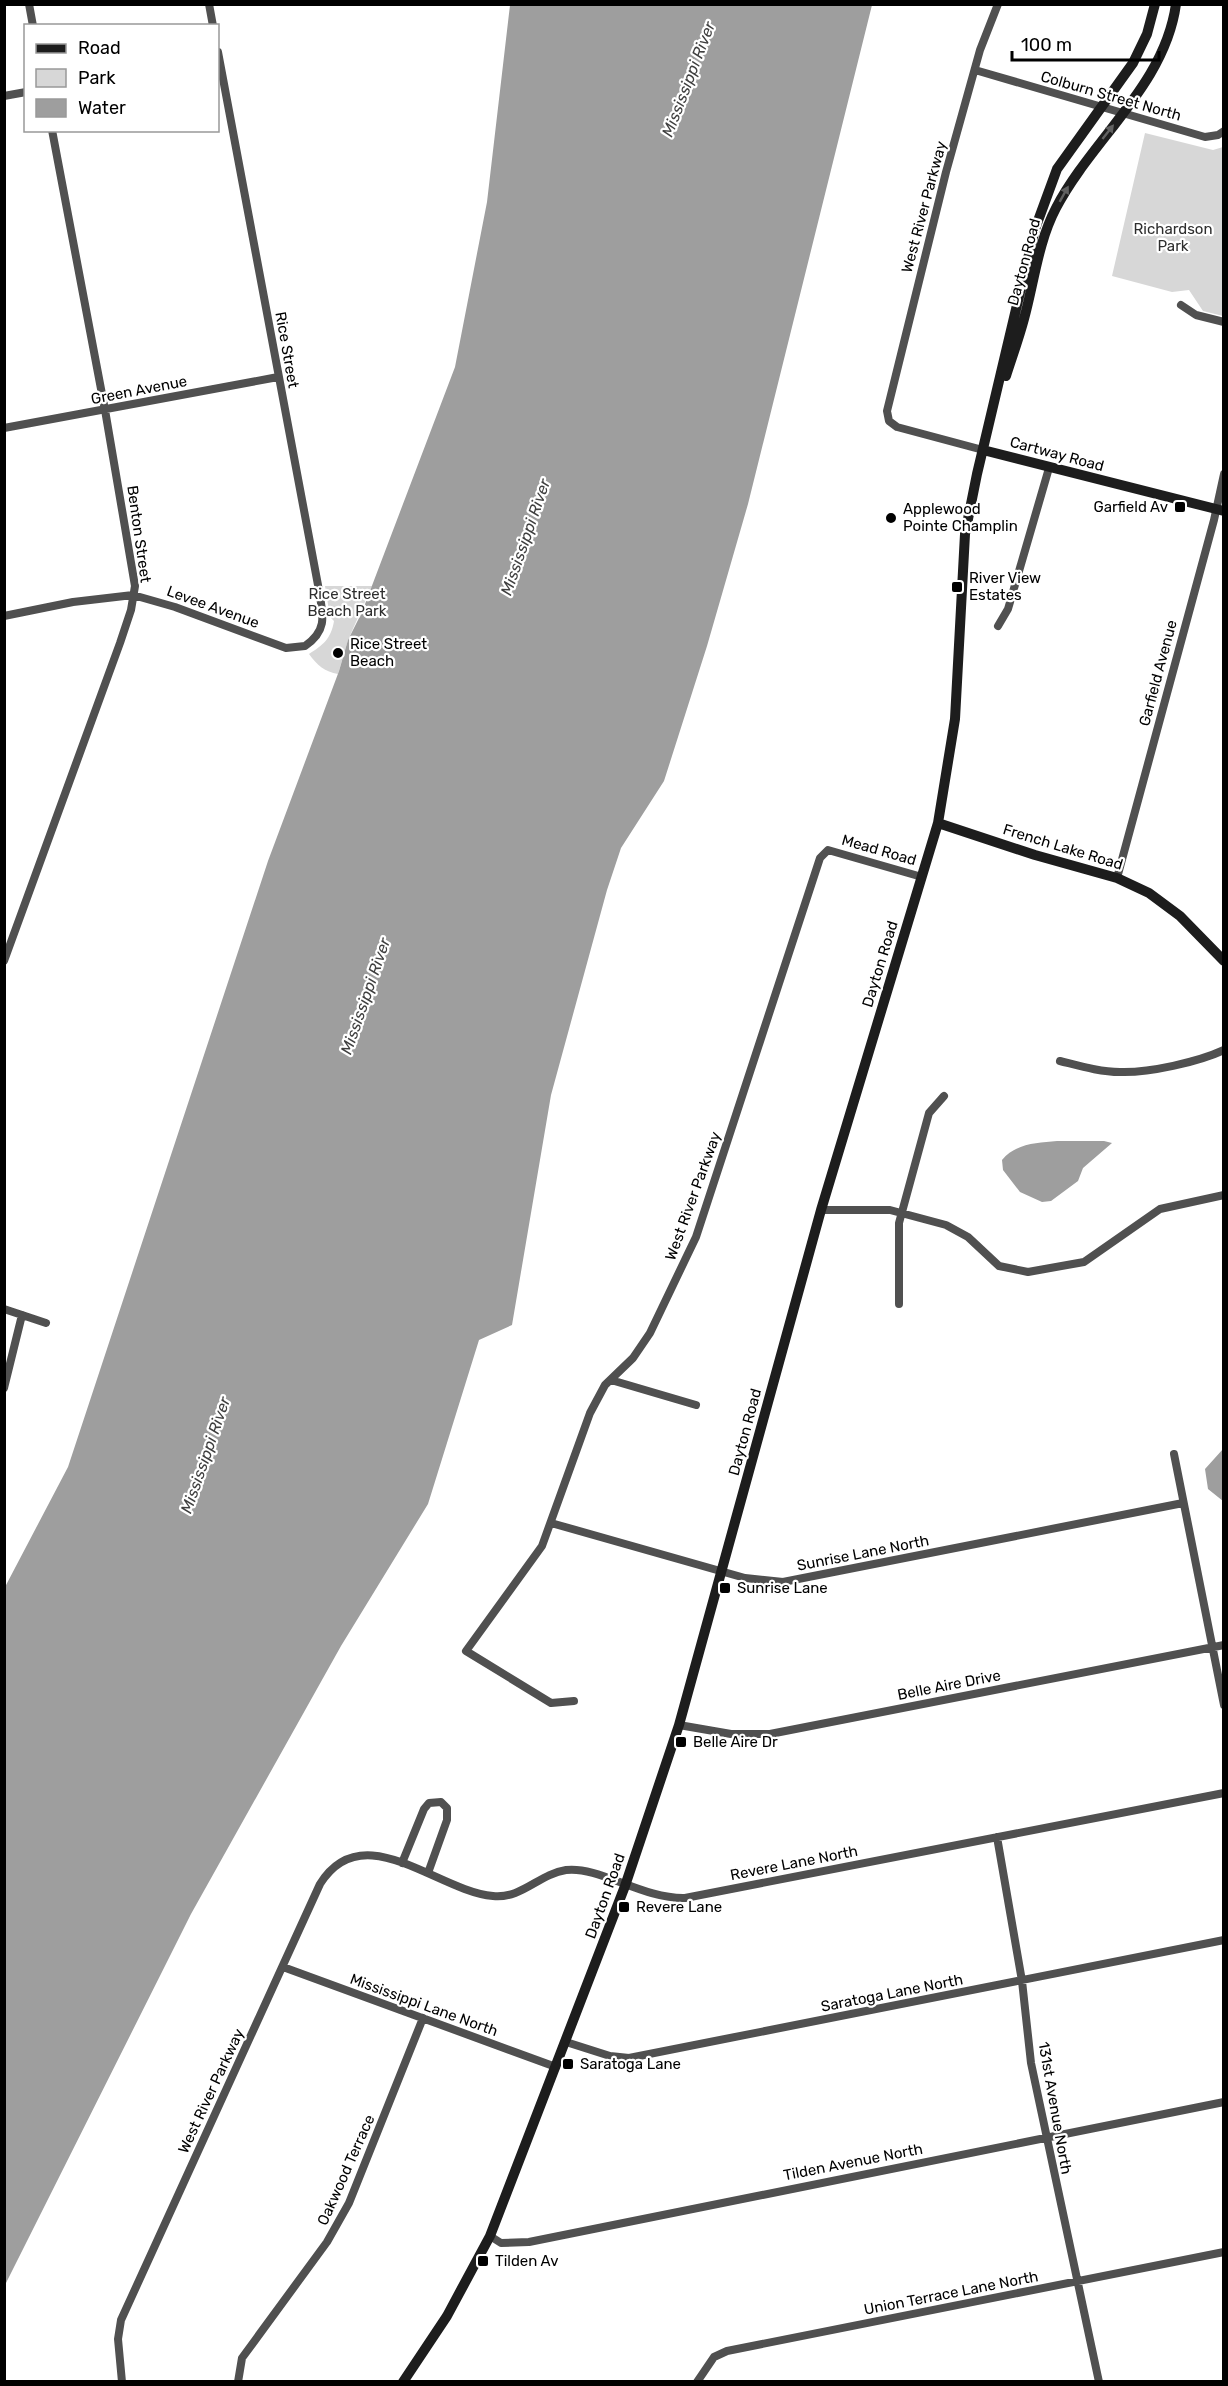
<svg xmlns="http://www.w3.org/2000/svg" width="1228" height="2386" viewBox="0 0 1228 2386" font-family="Rubik,sans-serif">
<rect width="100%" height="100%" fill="#fff"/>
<!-- green -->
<path fill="#d7d7d7" d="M1145 133 1213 150 1223 147V316L1203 311 1189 290 1172 292 1112 276Z
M325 586H372L348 640 338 674C325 672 317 665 309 654 323 645 331 639 334 621L330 617Z"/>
<!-- water -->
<path fill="#9e9e9e" d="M510 5H872L748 504 707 646 664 781 621 848 607 890 551 1095 512 1325 479 1340 428 1504 341 1646 191 1914 5 2285V1587L68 1467 268 861 339 671 348 640 362 612 455 367 487 202Z
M1057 1141H1104L1112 1143 1083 1168 1078 1181 1051 1201 1042 1202 1020 1192 1003 1170 1002 1160C1016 1143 1037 1143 1057 1141Z
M1223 1449V1501L1208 1489 1205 1469Z"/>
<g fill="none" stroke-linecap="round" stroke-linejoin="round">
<!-- street -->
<path stroke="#505050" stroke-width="8" d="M29 4 33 26
M209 4 213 26
M975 70 1205 137 1218 135 1224 131
M4 96 26 92
M1181 305 1196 315 1224 322
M4 428 278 377
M983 450 897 427 889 421 887 411 946 172 980 50 998 4
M4 616 73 602 133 595 175 607 286 648 305 646C330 629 322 612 318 585L218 52
M998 626 1008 609 1049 468
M1117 878 1214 520 1224 474
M4 961 120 643 131 610 135 586 105 410 52 130
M1060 1061C1080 1066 1100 1072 1120 1072 1149 1073 1198 1062 1224 1050
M821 1210H890L946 1225 968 1237 999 1266 1028 1272 1084 1262 1160 1209 1224 1195
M899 1304V1223L929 1113 944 1096
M4 1309 46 1323
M611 1380 696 1405
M4 1388 22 1315
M1174 1454 1224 1705
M551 1523 745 1578 783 1582 1183 1503
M574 1701 551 1703 466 1651 542 1546 590 1413 605 1385 633 1358 650 1333 696 1237 820 858 828 850 922 877
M679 1725 731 1734H770L1224 1645
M997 1837 1022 1981 1031 2063 1099 2382
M402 1863 424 1809 429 1803 441 1802 447 1808V1820L428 1873
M283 1967 556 2067
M566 2042 610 2056 629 2058 1224 1940
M490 2236 501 2243 529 2242 1224 2102
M122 2382 118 2339 121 2320 320 1884C363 1815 437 1891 493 1896 522 1899 539 1874 566 1870 600 1866 642 1899 685 1898L1224 1793
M238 2382 242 2358 327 2242 349 2203 423 2018
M697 2382 714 2357 727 2351 1224 2252"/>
<!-- secondary -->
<path stroke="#1d1d1d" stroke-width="10" d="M1006 376C1012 357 1019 338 1024 319 1034 283 1038 242 1056 208 1092 139 1165 85 1176 4
M983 450 1224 511
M938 823 1035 855 1117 878 1149 893 1180 916 1224 961
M403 2382 447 2316 490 2236 625 1886 679 1725 821 1210 938 823 955 719 965 534 977 474 1035 229 1057 169 1133 63 1147 34 1155 4"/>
</g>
<!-- one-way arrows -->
<defs><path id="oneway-solid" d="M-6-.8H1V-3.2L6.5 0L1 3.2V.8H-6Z" transform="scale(1.5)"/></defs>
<g fill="#616161">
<use href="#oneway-solid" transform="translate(1108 132) rotate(-52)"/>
<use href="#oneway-solid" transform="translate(1064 194) rotate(-61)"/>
</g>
<!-- markers -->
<g fill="#000" stroke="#fff" stroke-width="2">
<rect x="1174" y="501" width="12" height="12" rx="3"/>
<circle cx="891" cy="518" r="6"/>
<rect x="951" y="581" width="12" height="12" rx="3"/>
<circle cx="338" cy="653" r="6"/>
<rect x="719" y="1582" width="12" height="12" rx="3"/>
<rect x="675" y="1736" width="12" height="12" rx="3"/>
<rect x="618" y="1901" width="12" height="12" rx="3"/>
<rect x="562" y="2058" width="12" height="12" rx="3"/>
<rect x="477" y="2255" width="12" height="12" rx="3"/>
</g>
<g text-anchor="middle" stroke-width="4.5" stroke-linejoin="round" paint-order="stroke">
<!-- street labels -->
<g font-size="15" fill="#000" stroke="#fff">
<text transform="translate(1111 96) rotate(16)" y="5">Colburn Street North</text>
<text transform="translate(924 207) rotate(-75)" y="5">West River Parkway</text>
<text transform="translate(1024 262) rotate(-75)" y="5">Dayton Road</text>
<text transform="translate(287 350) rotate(80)" y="5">Rice Street</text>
<text transform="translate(139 390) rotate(-11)" y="5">Green Avenue</text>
<text transform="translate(1057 454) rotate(15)" y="5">Cartway Road</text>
<text transform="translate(139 534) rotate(82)" y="5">Benton Street</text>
<text transform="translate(213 607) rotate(20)" y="5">Levee Avenue</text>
<text transform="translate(1158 673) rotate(-75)" y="5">Garfield Avenue</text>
<text transform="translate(1063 847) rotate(17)" y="5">French Lake Road</text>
<text transform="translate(879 850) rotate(16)" y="5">Mead Road</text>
<text transform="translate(880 964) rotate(-73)" y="5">Dayton Road</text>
<text transform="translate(693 1196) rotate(-70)" y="5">West River Parkway</text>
<text transform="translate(745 1432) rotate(-75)" y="5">Dayton Road</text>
<text transform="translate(863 1553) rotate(-11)" y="5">Sunrise Lane North</text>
<text transform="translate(949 1685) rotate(-11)" y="5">Belle Aire Drive</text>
<text transform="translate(794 1863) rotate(-11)" y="5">Revere Lane North</text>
<text transform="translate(605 1896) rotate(-70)" y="5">Dayton Road</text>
<text transform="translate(892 1993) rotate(-11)" y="5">Saratoga Lane North</text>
<text transform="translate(424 2005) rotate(20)" y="5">Mississippi Lane North</text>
<text transform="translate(211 2091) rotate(-65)" y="5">West River Parkway</text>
<text transform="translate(1055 2108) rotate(80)" y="5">131st Avenue North</text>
<text transform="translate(853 2162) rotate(-11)" y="5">Tilden Avenue North</text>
<text transform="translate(346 2170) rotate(-66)" y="5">Oakwood Terrace</text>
<text transform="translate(951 2293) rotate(-11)" y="5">Union Terrace Lane North</text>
</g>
<!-- park labels -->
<g font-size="15" fill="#2e2e2e" stroke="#fff">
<text x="1173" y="234">Richardson<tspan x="1173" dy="17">Park</tspan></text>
<text x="347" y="599">Rice Street<tspan x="347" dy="17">Beach Park</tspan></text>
</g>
<!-- poi labels -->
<g font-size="15" fill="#000" stroke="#fff" text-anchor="start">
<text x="1168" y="512" text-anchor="end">Garfield Av</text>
<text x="903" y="514">Applewood<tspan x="903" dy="17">Pointe Champlin</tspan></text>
<text x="969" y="583">River View<tspan x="969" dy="17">Estates</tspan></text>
<text x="350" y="649">Rice Street<tspan x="350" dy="17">Beach</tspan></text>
<text x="737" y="1593">Sunrise Lane</text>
<text x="693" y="1747">Belle Aire Dr</text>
<text x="636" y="1912">Revere Lane</text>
<text x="580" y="2069">Saratoga Lane</text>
<text x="495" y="2266">Tilden Av</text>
</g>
<!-- water labels -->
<g font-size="16" font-style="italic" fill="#3f3f3f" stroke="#fff">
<text transform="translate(688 79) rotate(-69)" y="6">Mississippi River</text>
<text transform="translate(525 537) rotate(-71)" y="6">Mississippi River</text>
<text transform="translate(365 996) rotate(-71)" y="6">Mississippi River</text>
<text transform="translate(205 1455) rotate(-71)" y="6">Mississippi River</text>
</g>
</g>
<!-- border -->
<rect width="1228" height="2386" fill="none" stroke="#000000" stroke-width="12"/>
<!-- legend -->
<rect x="24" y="24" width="195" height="108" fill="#ffffff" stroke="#999999" stroke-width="1.5"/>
<rect x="36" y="44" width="30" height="9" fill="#1d1d1d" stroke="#999999" stroke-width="1.5"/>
<text x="78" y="54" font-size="18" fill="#000000">Road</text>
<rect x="36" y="69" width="30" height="18" fill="#d7d7d7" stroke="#999999" stroke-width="1.5"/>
<text x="78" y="84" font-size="18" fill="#000000">Park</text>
<rect x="36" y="99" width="30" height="18" fill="#9e9e9e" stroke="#999999" stroke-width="1.5"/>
<text x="78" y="114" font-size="18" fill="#000000">Water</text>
<!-- scale -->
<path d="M1012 51v9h147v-9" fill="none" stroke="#000000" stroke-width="3"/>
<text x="1021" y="51" font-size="18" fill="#000000" stroke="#ffffff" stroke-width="4.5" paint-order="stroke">100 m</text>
</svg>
